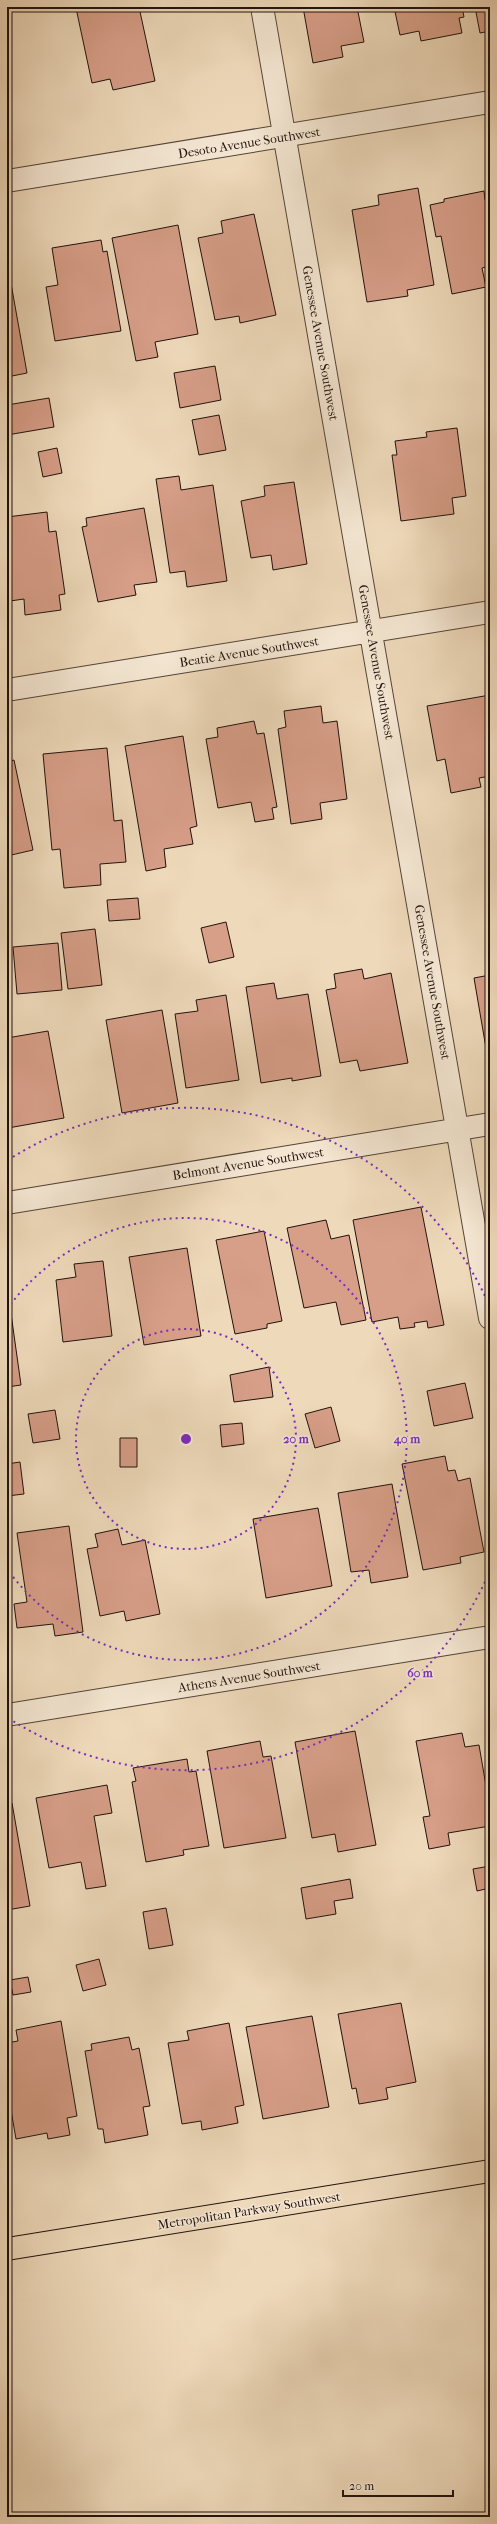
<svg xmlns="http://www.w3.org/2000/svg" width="497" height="2524" viewBox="0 0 497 2524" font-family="'IM FELL French Canon',serif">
<rect width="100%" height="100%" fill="#eed9ba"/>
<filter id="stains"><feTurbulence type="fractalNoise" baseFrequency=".005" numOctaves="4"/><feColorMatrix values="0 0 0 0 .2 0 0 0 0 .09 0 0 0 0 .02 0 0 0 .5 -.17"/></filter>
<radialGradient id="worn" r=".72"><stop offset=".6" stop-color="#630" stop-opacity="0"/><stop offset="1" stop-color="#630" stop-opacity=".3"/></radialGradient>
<!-- building -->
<path fill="#d79e88" stroke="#20120d" d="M139 7 155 81 113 90 110 79 92 83 76 8Z
M303 7H357L364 42 341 46 343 57 313 63Z
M394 7H462L464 17 459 18 462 33 421 41 419 31 400 35Z
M475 7H490V31L480 33Z
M418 188 434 285 407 290 408 296 367 302 352 210 379 205 378 195Z
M484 191 485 200 490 199V266L482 268 486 287 452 294 441 236 436 237 430 205 444 202V199Z
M254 214 276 315 240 323 239 316 215 320 198 238 223 233 221 221Z
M178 225 198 334 155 342 158 357 136 361 112 238Z
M101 240 103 252 107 251 121 331 55 341 46 287 58 285 52 248Z
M7 261 27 373 7 377Z
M215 366 221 400 180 408 174 373Z
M49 398 54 427 7 435V405Z
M219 415 226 450 199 455 192 420Z
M457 428 466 496 452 498 454 514 401 521 392 455H397L395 441 427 437 426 432Z
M57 448 62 473 43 477 38 452Z
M179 476 181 490 213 485 227 581 187 587 185 571 170 573 156 479Z
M294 482 307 564 273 570 271 555 251 558 241 501 265 496 264 486Z
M144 508 157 582 134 585 136 595 98 602 82 527 87 526 86 518Z
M47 512 49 532 56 531 65 594 59 595 61 610 25 615 24 599 10 601 7 577V517Z
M490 695V776L479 778 481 787 451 793 445 759 437 761 427 706Z
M321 706 323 723 337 721 347 799 320 803 322 819 291 824 278 729 286 727 284 711Z
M254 721 257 734 264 733 277 807 272 808 274 819 255 822 251 802 218 808 206 739 218 737 217 728Z
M183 736 197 826 190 828 193 844 164 849 166 867 146 871 125 746Z
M107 748 114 821 122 820 126 862 100 864 101 885 64 888 60 849 52 850 43 754Z
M14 760 33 850 7 856V762Z
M138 898 140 919 109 921 107 900Z
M226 922 234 957 209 963 201 928Z
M95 929 102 985 68 989 61 933Z
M58 943 62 990 17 994 13 947Z
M362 969 364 979 391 973 408 1063 360 1071 357 1060 340 1063 326 990 336 988 334 974Z
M490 975V1053L487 1054 474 978Z
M274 983 277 999 308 994 321 1076 292 1081V1078L261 1083 246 987Z
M226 995 239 1080 186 1088 175 1014 198 1011 196 1000Z
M162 1010 178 1103 122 1113 106 1020Z
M48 1031 64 1118 8 1128 7 1038Z
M421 1207 444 1325 428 1328 427 1321 414 1323 415 1327 400 1329 398 1317 372 1322 353 1220Z
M326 1220 331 1239 349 1235 366 1320 341 1325 336 1302 304 1308 287 1228Z
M264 1231 282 1321 267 1324V1328L235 1334 216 1240Z
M187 1248 201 1336 144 1345 129 1257Z
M103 1261 112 1336 63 1342 56 1280 76 1277 74 1264Z
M7 1285 21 1385 7 1387Z
M269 1367 273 1397 234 1402 230 1375Z
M465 1383 473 1418 434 1426 427 1391Z
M331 1407 340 1441 315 1448 305 1414Z
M55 1410 60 1439 33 1443 28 1414Z
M242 1423 244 1444 222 1447 220 1425Z
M120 1438H137V1467H120Z
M445 1456 448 1471 455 1470 458 1481 470 1478 484 1552 460 1557 461 1563 423 1570 402 1464Z
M20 1462 24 1494 7 1496V1464Z
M392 1484 408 1577 371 1583 369 1570 351 1572 338 1493Z
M318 1508 332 1586 266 1598 253 1519Z
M69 1526 83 1632 55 1636 53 1624 17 1628 14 1604 27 1602 17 1533Z
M118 1529 122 1545 145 1540 160 1614 126 1621 124 1611 100 1616 87 1549 98 1547 95 1534Z
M355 1731 376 1845 338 1852 335 1834 312 1838 295 1742Z
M462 1733 465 1747 479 1745 490 1809V1826L448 1833 450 1845 429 1849 423 1817 430 1816 416 1741Z
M260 1741 263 1757 271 1756 286 1838 224 1848 207 1751Z
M187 1759 189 1772 196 1771 209 1846 183 1850 184 1855 146 1862 132 1782 136 1781 133 1768Z
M107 1785 112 1813 94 1816 106 1886 86 1889 81 1862 49 1868 36 1798Z
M12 1803 30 1906 7 1910V1804Z
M490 1866V1888L477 1891 473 1869Z
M350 1879 353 1898 334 1901 336 1914 306 1919 301 1888Z
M166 1908 173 1945 149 1949 143 1912Z
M99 1959 106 1985 83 1991 76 1965Z
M28 1977 31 1992 13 1995 10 1980Z
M401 2003 416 2082 386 2088 388 2099 359 2104 356 2088 352 2089 338 2014Z
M312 2016 329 2107 263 2119 246 2027Z
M61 2021 77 2116 67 2118 70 2135 48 2139 47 2133 16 2139 7 2087V2043L18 2041 16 2030Z
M229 2023 244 2105 235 2107 238 2123 202 2130 201 2121 182 2124 168 2043 189 2040 187 2031Z
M129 2037 132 2050 139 2048 150 2106 143 2107 148 2135 105 2143 103 2129H98L85 2051 92 2050 91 2044Z"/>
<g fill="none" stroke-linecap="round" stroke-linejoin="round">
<defs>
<path id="minor" d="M262 7 490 1318
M7 181 490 102
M7 690 490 612
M7 1203 490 1124
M7 1715 490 1637"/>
<path id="primary" d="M7 2249 490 2171"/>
</defs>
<!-- minor casing -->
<use href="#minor" stroke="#544438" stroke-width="24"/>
<!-- primary casing -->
<use href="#primary" stroke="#20120d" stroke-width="24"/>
<!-- minor -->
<use href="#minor" stroke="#f4e6d2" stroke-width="22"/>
<!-- primary -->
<use href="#primary" stroke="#eed9ba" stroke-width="22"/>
</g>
<!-- distance rings -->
<g fill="none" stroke="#7b2cbf" stroke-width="2" stroke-dasharray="2 4">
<circle cx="186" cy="1439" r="110"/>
<path d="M7 1309A221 221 0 1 1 7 1569"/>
<path d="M490 1571A331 331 0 0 1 8 1718M8 1160A331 331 0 0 1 490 1307"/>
</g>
<g text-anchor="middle" stroke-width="3" stroke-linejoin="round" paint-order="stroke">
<!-- street labels -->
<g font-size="13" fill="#20120d" stroke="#f4e6d2">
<text transform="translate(249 142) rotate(-9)" y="5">Desoto Avenue Southwest</text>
<text transform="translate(321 343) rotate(80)" y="5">Genessee Avenue Southwest</text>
<text transform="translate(249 651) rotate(-9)" y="5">Beatie Avenue Southwest</text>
<text transform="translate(377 662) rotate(80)" y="5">Genessee Avenue Southwest</text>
<text transform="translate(433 982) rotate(80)" y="5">Genessee Avenue Southwest</text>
<text transform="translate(248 1163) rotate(-9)" y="5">Belmont Avenue Southwest</text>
<text transform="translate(249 1676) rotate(-9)" y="5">Athens Avenue Southwest</text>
<text transform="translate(249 2210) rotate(-9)" y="5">Metropolitan Parkway Southwest</text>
</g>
</g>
<circle cx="186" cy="1439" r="6" fill="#7b2cbf" stroke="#f4e6d2" stroke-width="2"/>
<g font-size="12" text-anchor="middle" font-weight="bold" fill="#7b2cbf" stroke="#f4e6d2" stroke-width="3" stroke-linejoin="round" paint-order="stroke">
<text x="296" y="1443">20 m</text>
<text x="407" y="1443">40 m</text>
<text x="420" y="1677">60 m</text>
</g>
<!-- margin -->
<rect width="497" height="2524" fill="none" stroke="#eed9ba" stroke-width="24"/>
<rect x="8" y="8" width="481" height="2508" fill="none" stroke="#20120d" stroke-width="2"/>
<rect x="12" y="12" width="473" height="2500" fill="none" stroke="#20120d"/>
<!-- scale -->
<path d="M343 2490v6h110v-6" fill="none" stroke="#20120d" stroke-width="2"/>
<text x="349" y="2490" font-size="12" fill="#20120d" stroke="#f4e6d2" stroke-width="3" paint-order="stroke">20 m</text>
<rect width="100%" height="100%" filter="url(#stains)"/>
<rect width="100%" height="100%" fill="url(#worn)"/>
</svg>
